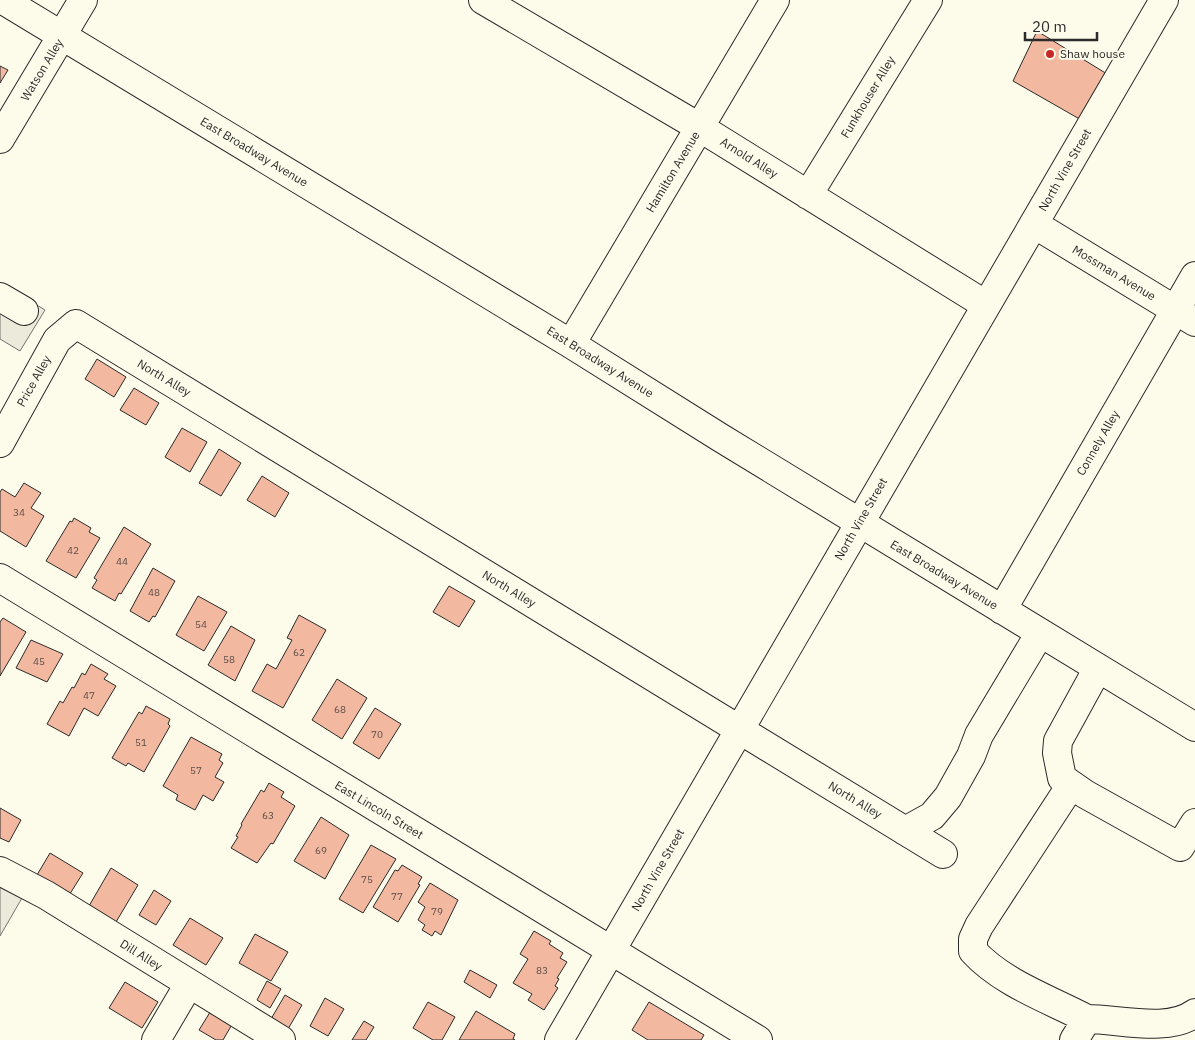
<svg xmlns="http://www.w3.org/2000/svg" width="1195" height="1040" viewBox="0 0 1195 1040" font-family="'IBM Plex Sans',sans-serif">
<rect width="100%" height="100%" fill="#fdfbea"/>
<!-- parking -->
<path fill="#eceadb" stroke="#74746e" d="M0 283 45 310 20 351 0 339Z
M0 886 22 898 0 936Z"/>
<!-- building -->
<path fill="#f2b8a0" stroke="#2b2b2b" d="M1037 31 1112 77 1083 121 1013 81Z
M0 66 8 70 0 83Z
M97 359 126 377 114 397 85 379Z
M134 388 159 403 146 425 120 410Z
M182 428 207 442 190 472 165 457Z
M219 449 241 463 221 496 199 483Z
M262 476 289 493 275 517 247 500Z
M24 483 41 493 31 508 44 516 26 547 0 531V492L2 489 15 497Z
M74 518 91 528 89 532 100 538 76 578 46 561 70 521 72 522Z
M124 527 151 544 121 594 119 593 115 601 92 588 97 580 94 578Z
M153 568 175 581 155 617 153 616 149 622 130 611Z
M449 586 475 601 459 627 433 612Z
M198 596 227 612 204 651 176 635Z
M299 615 326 630 283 708 252 691 267 664 276 669 292 640 287 638Z
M3 618 26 632 0 676V622Z
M231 626 255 640 235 681 208 665Z
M31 640 63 654 47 682 16 668Z
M91 664 108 674 104 679 116 686 98 716 84 708 69 736 47 724 60 701 63 703 72 687 74 688 82 673 85 675Z
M337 679 367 698 342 739 312 720Z
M146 706 170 719 168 724 170 726 144 772 128 763 126 766 112 758 139 712 142 714Z
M375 708 401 724 379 759 353 743Z
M191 737 222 754 219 760 223 763 215 777 224 782 213 801 203 795 195 810 176 800 178 795 163 786Z
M269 783 284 792 281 797 295 806 273 844 271 843 257 863 231 848 238 837 236 836 242 825 241 824 261 790 264 792Z
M0 808 21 820 9 842 0 838Z
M321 817 349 835 325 879 294 861Z
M371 845 396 859 363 913 339 899Z
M50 853 83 873 66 900 34 880Z
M402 865 422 877 418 884 420 885 398 922 373 907 395 870 398 871Z
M111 868 138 885 116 922 89 906Z
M430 883 458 900 441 935 435 931 432 936 422 930 425 925 418 920 425 907 418 902Z
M154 890 171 901 156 925 139 915Z
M190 918 223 938 206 965 173 945Z
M534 931 551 941 549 944 563 953 560 958 567 962 557 978 559 979 555 986 558 988 544 1010 528 1000 532 994 513 983 528 959 520 954Z
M255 934 288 952 271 981 239 963Z
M470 970 497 985 490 998 464 982Z
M267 981 281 989 270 1008 257 1000Z
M125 982 158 1002 142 1028 109 1008Z
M285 995 302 1005 288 1029 271 1019Z
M325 998 344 1009 328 1036 310 1026Z
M428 1002 455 1017 442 1040H433L413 1028Z
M649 1002 704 1035 701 1040H648L632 1030Z
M212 1009 234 1021 223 1040H216L199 1030Z
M476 1011 515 1034 513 1039 515 1040H459Z
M364 1021 374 1027 366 1040H352Z"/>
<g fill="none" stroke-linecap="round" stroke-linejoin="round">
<defs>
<path id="minor" d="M3 0 571 344 721 438 1195 727
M483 0 699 127 986 305
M0 139 83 0
M808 195 928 0
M1034 224 1195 322
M0 297 24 311
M571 344 775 0
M0 443 57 340 76 324 943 854
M0 578 758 1040
M1002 610 1195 276
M1098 668 1058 741 1057 753 1062 778 1085 794 1180 847 1195 823
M1071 785 979 926 973 939V951C1002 983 1049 999 1087 1019
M905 831 932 816 948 797 971 756 979 735 1040 633
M0 871 46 895 281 1040
M156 1040 189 984
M559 1040 1164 0
M1074 1040 1087 1019C1119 1019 1169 1033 1195 1013"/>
</defs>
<!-- minor casing -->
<use href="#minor" stroke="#2b2b2b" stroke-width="30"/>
<!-- minor -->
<use href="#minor" stroke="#fdfbea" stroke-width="28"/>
</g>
<!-- markers -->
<circle fill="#c62828" stroke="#fdfbea" stroke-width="2" cx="1050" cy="54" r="5"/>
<g text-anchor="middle" stroke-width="4" stroke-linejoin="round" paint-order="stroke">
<!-- number labels -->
<g font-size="10" fill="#5d4e48">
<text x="19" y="516">34</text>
<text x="73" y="554">42</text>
<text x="122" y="565">44</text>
<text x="154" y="596">48</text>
<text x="201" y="628">54</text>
<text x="299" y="656">62</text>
<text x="229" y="663">58</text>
<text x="39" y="665">45</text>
<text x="89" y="699">47</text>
<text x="340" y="713">68</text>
<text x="377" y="738">70</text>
<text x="141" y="746">51</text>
<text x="196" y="774">57</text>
<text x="268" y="819">63</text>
<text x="321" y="854">69</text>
<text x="367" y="883">75</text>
<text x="397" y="900">77</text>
<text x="437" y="915">79</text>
<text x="542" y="974">83</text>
</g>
<!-- poi labels -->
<g font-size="12" fill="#2b2b2b" stroke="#fdfbea" text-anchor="start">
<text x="1060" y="58">Shaw house</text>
</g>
<!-- street labels -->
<g font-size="12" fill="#2b2b2b" stroke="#fdfbea">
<text transform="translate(42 70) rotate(-59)" y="4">Watson Alley</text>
<text transform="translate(868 97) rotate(-59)" y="4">Funkhouser Alley</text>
<text transform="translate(254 152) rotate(31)" y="4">East Broadway Avenue</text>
<text transform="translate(749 158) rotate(32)" y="4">Arnold Alley</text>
<text transform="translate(1065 170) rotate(-60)" y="4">North Vine Street</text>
<text transform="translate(673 172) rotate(-59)" y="4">Hamilton Avenue</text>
<text transform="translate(1114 273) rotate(31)" y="4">Mossman Avenue</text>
<text transform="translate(600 362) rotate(32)" y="4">East Broadway Avenue</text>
<text transform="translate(164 378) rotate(31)" y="4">North Alley</text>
<text transform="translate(34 381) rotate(-61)" y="4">Price Alley</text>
<text transform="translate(1098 443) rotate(-60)" y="4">Connely Alley</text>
<text transform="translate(861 519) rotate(-60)" y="4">North Vine Street</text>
<text transform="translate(944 575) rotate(31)" y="4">East Broadway Avenue</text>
<text transform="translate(509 589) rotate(31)" y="4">North Alley</text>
<text transform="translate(855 800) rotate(31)" y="4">North Alley</text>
<text transform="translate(379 810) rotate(31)" y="4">East Lincoln Street</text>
<text transform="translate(658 870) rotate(-60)" y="4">North Vine Street</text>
<text transform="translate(141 955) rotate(32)" y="4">Dill Alley</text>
</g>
</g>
<!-- scale -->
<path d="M1025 32v8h72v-8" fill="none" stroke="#2b2b2b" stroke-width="2.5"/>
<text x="1032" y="32" font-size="15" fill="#2b2b2b" stroke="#fdfbea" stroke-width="4" paint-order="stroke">20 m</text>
</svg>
